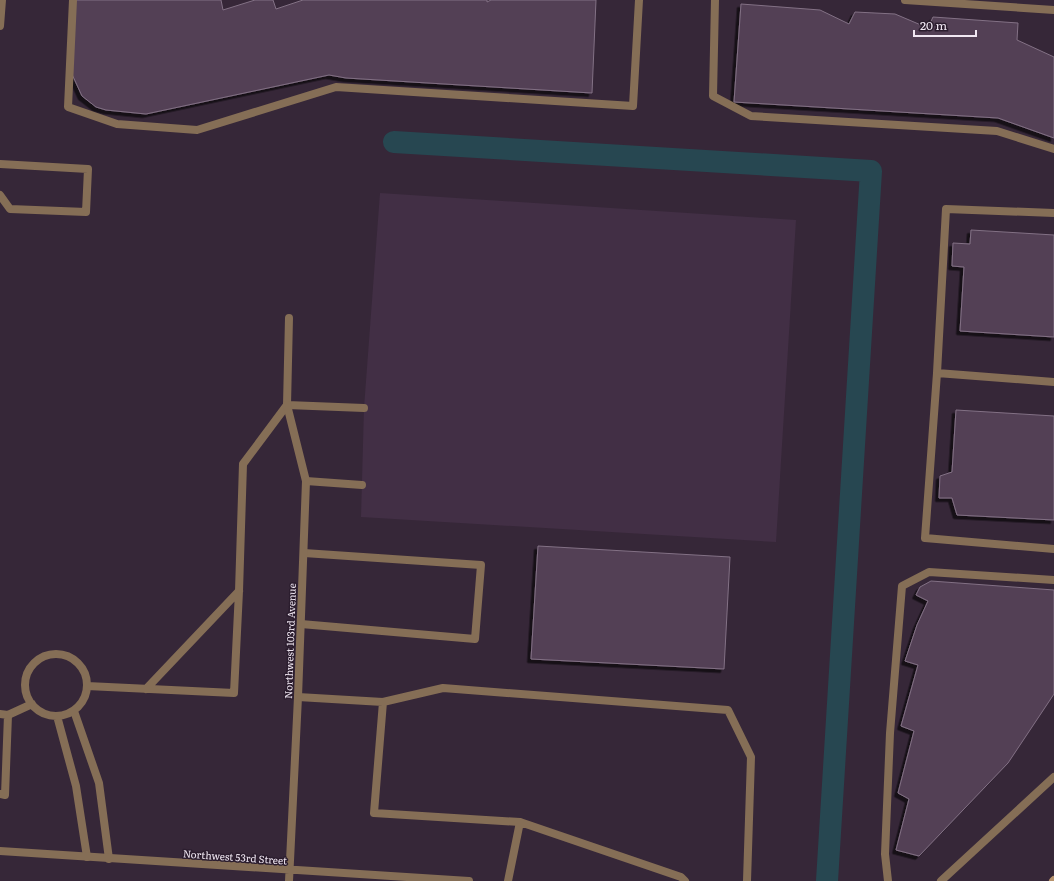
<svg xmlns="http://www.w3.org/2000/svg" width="1054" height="881" viewBox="0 0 1054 881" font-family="Literata,serif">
<defs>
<filter id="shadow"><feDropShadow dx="-3.5" dy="3.5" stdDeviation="0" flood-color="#0009"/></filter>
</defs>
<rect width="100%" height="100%" fill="#362738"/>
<!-- built -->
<path fill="#422f45" d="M380 193 796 220 776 542 361 517 364 408Z"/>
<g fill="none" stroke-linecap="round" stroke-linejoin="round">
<!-- canal -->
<path stroke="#274751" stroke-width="22" d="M394 142 871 171 827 881"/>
</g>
<!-- building -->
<path fill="#524055" stroke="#837185" filter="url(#shadow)" d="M75 0H221L223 10 255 0H273L276 9 303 0H487V2L491 0H596L592 93 346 78 329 75 146 114 106 110 96 107 82 96 71 72Z
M741 4 820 10 849 24 855 12 895 14 928 28 933 17 1018 23 1017 40 1054 57V138L998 118 734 102Z
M971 230 1054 235V337L960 331 964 267 952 266 953 243 970 244Z
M956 410 1054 416V520L957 515 952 498H939L940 476 952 472Z
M538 546 730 557 724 669 531 659Z
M931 581 1054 590V694L1008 763 919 856 896 850 909 799 898 793 914 731 901 726 918 665 905 661 917 625 928 601 916 595 920 587Z"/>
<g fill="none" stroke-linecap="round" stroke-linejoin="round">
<!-- lane -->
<path stroke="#856e56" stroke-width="8" d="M73 0 68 107 117 124 197 130 336 87 633 106 639 0
M715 0 713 96 751 116 997 131 1054 149
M905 0 1054 10
M0 26 2 0
M0 164 88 169 86 212 10 209 0 195
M1054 213 946 209 937 373 1054 382
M937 373 925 538 1054 549
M287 405 364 408
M306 481 362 485
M301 624 475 639 481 565 304 553
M25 685a31 31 0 1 1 62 0a31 31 0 1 1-62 0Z
M87 686 234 693 239 591 243 464 287 405 289 318
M146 689 239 591
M298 697 383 702 374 813 520 822
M383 702 443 688 728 710 751 757 747 881
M74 711 99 783 109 859
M0 714 8 715 32 704
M57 716 76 786 87 857
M0 794 5 795 8 715
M508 881 520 822 681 877 685 881
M888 881 885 854 890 733 902 586 929 572 1054 580
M941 881 1054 777"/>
<!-- street -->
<path stroke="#856e56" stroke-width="8" d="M287 405 306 481 298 697 289 881
M0 851 469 881"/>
<!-- secondary -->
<path stroke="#b7926c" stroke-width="8" d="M1053 881 1054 880"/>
</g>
<g text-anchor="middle" stroke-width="3" stroke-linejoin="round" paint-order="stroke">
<!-- street labels -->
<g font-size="10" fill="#f1e8f3" stroke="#2b1d2e">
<text transform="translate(290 641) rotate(-88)" y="4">Northwest 103rd Avenue</text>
<text transform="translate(235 857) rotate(4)" y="4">Northwest 53rd Street</text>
</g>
</g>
<!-- scale -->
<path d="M914 30v6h62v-6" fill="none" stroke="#f1e8f3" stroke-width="2"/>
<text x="920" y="30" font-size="12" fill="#f1e8f3" stroke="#2b1d2e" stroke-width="3" paint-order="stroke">20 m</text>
</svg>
